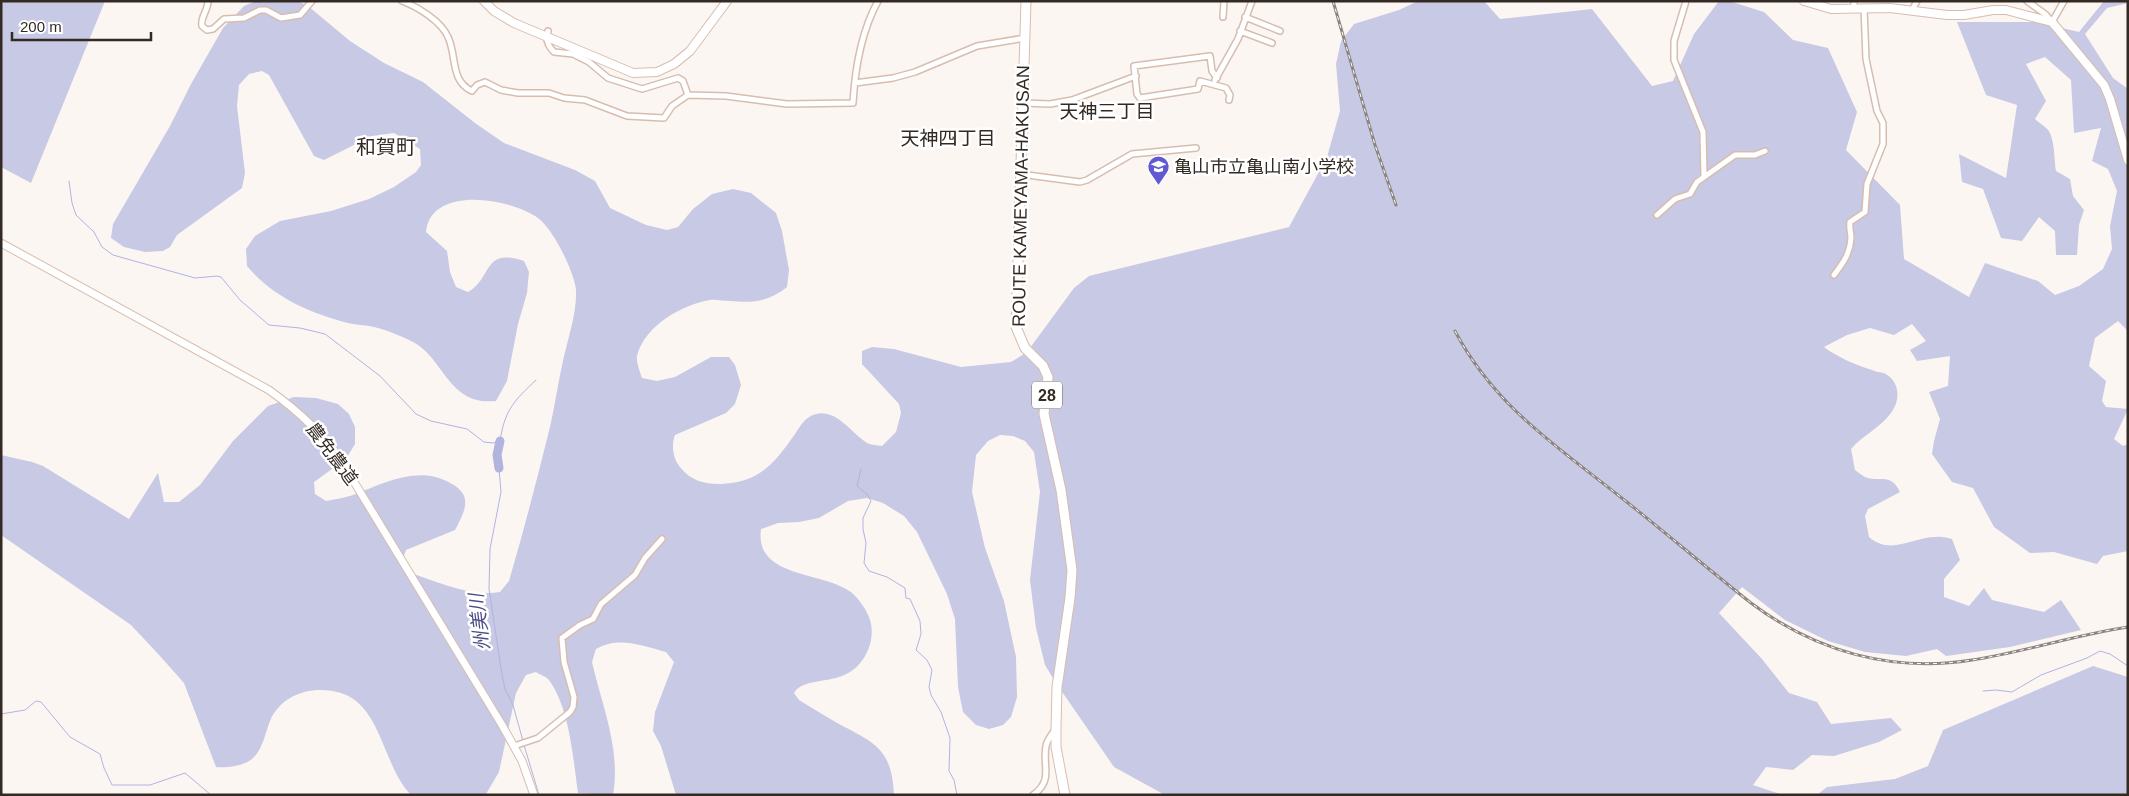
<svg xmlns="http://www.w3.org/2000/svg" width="2129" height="796" viewBox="0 0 2129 796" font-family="Helvetica,'Noto Sans JP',sans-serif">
<rect width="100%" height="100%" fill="#fcf6f3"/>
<!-- green -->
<path fill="#c7c9e5" d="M1 1H105L31 183 1 167Z
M256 1H298L308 6 350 41 384 63 423 82 475 123 504 143 575 170 595 181 610 208 646 225 667 230 678 227 693 209 712 194 733 189 751 193 776 213 782 231 789 270 787 287C768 302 753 303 730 301 723 301 716 299 710 300 682 305 645 325 637 356 636 362 640 372 642 378L657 381 675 377 711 357H729L735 365 741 385 735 404 726 413 675 435C671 445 673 459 680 467 690 480 703 484 720 484 759 483 774 464 795 434 801 425 805 417 816 414 837 409 851 433 867 443 871 445 877 445 882 446L896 432 901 413 899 404 862 364V351L872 347 894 349 961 367 1011 362 1027 352 1074 288 1089 276 1289 227 1327 157 1340 111 1336 64 1341 41 1354 24 1399 10 1418 1H1484L1500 19 1592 9 1652 86 1673 81 1694 34 1719 1H1729L1764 12 1793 40 1828 48 1857 112 1846 150 1900 205 1904 259 1969 297 1985 263 2038 281 2055 295 2079 286 2103 269 2112 249 2110 226 2117 191 2108 169 2092 161 2101 128 2074 133 2071 80 2045 57 2026 64 2046 101 2035 119C2039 123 2045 126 2048 130 2055 139 2054 160 2056 171L2070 179 2073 196 2084 210 2079 225 2077 255H2056L2055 231 2039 217 2022 241 2001 238 1983 189 1962 182 1959 154 2006 178 2017 105 1986 95 1957 22H2036L2079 32 2104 1H2128V3L2107 8 2085 34 2113 78 2128 89V331L2118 321 2095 338 2089 366 2106 381 2102 401 2106 407 2128 409 2114 439 2123 446 2128 444V551L2103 556 2097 564 2054 552 2030 553 1994 527 1973 488 1952 482 1932 454 1934 441 1940 419 1929 392 1948 386 1950 356 1917 361 1910 350 1926 341 1912 324 1894 335 1870 328 1847 335 1824 347C1837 357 1856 365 1872 370 1876 372 1880 372 1884 373 1900 381 1901 400 1891 413 1880 428 1863 435 1851 449L1855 470C1858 472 1861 475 1865 477 1880 483 1890 472 1900 492L1868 509 1865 516 1869 537C1891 556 1912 537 1936 537 1941 536 1947 538 1952 539L1960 560 1944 579V597L1969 606 1984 588 1992 600 2044 612 2061 600 2081 630 2010 647 1946 656 1937 649 1906 656 1865 652 1828 641 1785 620 1742 587 1719 613 1762 659 1789 693 1817 702 1831 724 1891 718 1902 730 1879 742 1834 756 1812 755 1793 770 1766 767 1753 785 1783 795H1165L1114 767 1056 683 1045 665 1036 628 1030 580 1040 492 1034 452 1025 441 1013 436 1000 435 988 441 976 455 972 492 985 548 1004 601 1016 657 1017 697 1011 717 1003 725 989 729 976 725 963 712 958 687 955 619 947 594 917 532 904 516 883 503 867 498 848 501 819 518 799 522 778 523 761 529C754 578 823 571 851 592 859 599 867 610 870 620 873 629 872 641 868 650 850 692 808 672 794 693L799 700C812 708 825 716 839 724 875 743 892 749 894 795H676L661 746 653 731 655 712 674 662 666 652C642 645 618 636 596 649L592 662C602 706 621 749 613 795L578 793C573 759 570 709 549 680 546 676 540 675 536 672L526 675 516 693 499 772 486 794 484 795H411C383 767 382 706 341 693 314 685 282 693 270 721 266 731 263 747 255 756 247 766 228 768 216 767L184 683 160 656 131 625 1 535V455L32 462 43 466 129 519 158 473 164 502H179L200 485 233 441 268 406 294 397 316 398 338 404 349 414 355 427V444L346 459 314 482 315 494 326 501C335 499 344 498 353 495 385 483 419 464 452 484 474 496 464 513 455 530L406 550 403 558 410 573C439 582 470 597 500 592L509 581C524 530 537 479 550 427 555 405 558 383 563 361 568 338 577 313 576 290 574 271 553 229 538 218 510 198 431 185 426 232L447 251 450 272 456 287 468 292C493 278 482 247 524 261L529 272 527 293 518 324 507 381 496 401C448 406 445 359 413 342 401 336 387 330 374 327 366 325 356 325 348 323 309 313 273 297 247 266L246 249 255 236 280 221 331 211 369 199 394 187 416 172 421 165 420 149 394 133 372 136 324 160 314 156 269 75 262 71 249 74 239 85 237 106 245 173 242 188 177 235 170 247 163 251 145 252 124 247 111 238 113 224 170 126 191 84 223 28 244 6Z
M2093 666 2128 677V795H1817L1827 787 1895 779 1928 766 1943 730Z"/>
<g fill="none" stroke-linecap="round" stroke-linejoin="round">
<!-- stream -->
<path stroke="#b0b4df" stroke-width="1" d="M69 181 72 203 76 215 94 232 102 247 113 255 195 278 217 276 221 277 240 300 269 325 300 328 325 334 380 376 416 414 431 421 467 429 484 442 493 443 500 441C505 409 514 401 536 380
M499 468 501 492 490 549 489 589 502 675 505 689 513 705 523 741
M861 469 857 486 867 494 871 501 863 518V529L866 543 864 563 869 571 887 577 905 588 906 598 910 599 920 621 921 634 916 650 927 660 932 670 929 687 931 695 941 712 950 738 949 771 954 780 957 795
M1983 691 1996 690 2012 692 2041 675 2087 658 2100 651 2110 654 2128 666
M1 714 25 710 36 701 41 702 70 737 100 754 104 768 112 785H150L185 773 211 795
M524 745 539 795"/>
<!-- river -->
<path stroke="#b0b4df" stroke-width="9" d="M499 468 497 455 500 441"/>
<defs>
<path id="minor" d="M208 1C208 11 200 17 202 26L207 30 213 29 224 19 244 18 260 10H266L281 18 300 15 312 1
M402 1C418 7 441 21 448 37 457 56 450 81 472 91L477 85 485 82 501 90 518 93H549L564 98 585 100 627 116 664 118 672 106 688 95 726 96 787 104 853 103C855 68 861 32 878 1
M1686 1 1674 41V60L1703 132 1704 177
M1854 1V9
M2027 1 2045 14 2052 22 2064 1
M1912 10 1917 1
M1223 17 1224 1
M1245 17 1280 31
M548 31C545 39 548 46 554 52L573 54 589 62 608 78 642 89 678 78 683 81 688 95
M1240 31 1272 43
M1217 78 1212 71 1210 56 1134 66 1137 94 1140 98 1198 89 1200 81 1226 88 1230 95 1229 100
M1215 80 1238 39 1252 1
M855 83 893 78 915 72 977 46 1025 38
M1023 103 1050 104 1072 100 1136 76
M1020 174 1080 182 1087 180 1132 154 1196 148
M1657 215 1675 199 1690 194 1697 182 1735 155H1755L1765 151
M1834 275C1843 263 1850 254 1851 238 1851 233 1849 228 1850 222L1865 212 1867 184 1883 144V123L1877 111 1866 59 1864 8
M514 746 538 738 570 712 573 707 574 697 564 662 562 638 580 625 593 619 601 604 635 575 645 558 662 539
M1033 795C1054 780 1042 766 1046 746 1047 740 1051 736 1054 731"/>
<path id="tertiary" d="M1 243 269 390C301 413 323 434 345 467L502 725 522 761 534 795"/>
<path id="secondary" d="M484 1 494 11 514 23 633 73 657 72 674 64 690 51 727 1
M1804 1 1831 9 1890 8 1947 15H1964L1993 10H2006L2052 22 2104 85 2110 99 2128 160"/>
<path id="primary" d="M1026 1 1016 327 1025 348 1043 366 1048 377 1044 414 1061 490 1072 570 1070 598 1057 687 1056 729V747L1065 795"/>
</defs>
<!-- minor casing -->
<use href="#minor" stroke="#d8bdaf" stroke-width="8"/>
<!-- tertiary casing -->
<use href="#tertiary" stroke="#d8bdaf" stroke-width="9"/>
<!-- secondary casing -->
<use href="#secondary" stroke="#d8bdaf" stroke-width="10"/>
<!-- primary casing -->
<use href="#primary" stroke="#d8bdaf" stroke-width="11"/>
<!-- minor -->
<use href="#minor" stroke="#fff" stroke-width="5"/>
<!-- tertiary -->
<use href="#tertiary" stroke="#fff" stroke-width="7"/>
<!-- secondary -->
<use href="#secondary" stroke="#fff" stroke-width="8"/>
<!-- primary -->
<use href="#primary" stroke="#fff" stroke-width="9"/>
<defs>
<path id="rail" d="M1333 1 1375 145 1396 205
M1455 331C1495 407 1558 447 1623 499 1666 533 1708 569 1751 603 1815 651 1891 673 1972 660 2024 652 2075 635 2128 627"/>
</defs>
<!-- rail casing -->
<use href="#rail" stroke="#8d8581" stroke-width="3"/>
<!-- rail -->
<use href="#rail" stroke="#fff" stroke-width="1" stroke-dasharray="4" stroke-linecap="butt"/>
</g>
<!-- icons -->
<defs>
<symbol id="school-pin" viewBox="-11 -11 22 30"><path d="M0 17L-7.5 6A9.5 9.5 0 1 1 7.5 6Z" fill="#6059d1" stroke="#fff"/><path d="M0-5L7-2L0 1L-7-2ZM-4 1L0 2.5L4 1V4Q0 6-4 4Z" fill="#fff"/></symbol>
</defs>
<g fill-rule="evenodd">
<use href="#school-pin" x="1146" y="154" width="25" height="34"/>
</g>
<g text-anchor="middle" stroke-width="5" stroke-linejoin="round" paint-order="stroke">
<!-- shield labels -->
<rect fill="#fff" stroke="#716a66" stroke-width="1" x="1032" y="381.5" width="30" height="27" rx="4"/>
<g font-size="16" font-weight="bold" fill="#342a24">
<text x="1047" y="401">28</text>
</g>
<!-- poi labels -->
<g font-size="18" fill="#342a24" stroke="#fff" text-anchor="start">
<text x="1174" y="173">亀山市立亀山南小学校</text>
</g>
<!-- street labels -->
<g font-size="18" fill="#342a24" stroke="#fff">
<text transform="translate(1021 196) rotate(-89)" y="6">ROUTE KAMEYAMA-HAKUSAN</text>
<text transform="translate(332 454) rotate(53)" y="6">農免農道</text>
</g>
<!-- neighbourhood labels -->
<g font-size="19" fill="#342a24" stroke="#fff">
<text x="1107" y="118">天神三丁目</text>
<text x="948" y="145">天神四丁目</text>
</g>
<!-- water labels -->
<g font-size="19" font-style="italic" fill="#4d4e87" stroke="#fff">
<text transform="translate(479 622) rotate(-97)" y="7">州美川</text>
</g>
<!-- quarter labels -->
<g font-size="20" fill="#342a24" stroke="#fff">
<text x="386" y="154">和賀町</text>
</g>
</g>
<!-- border -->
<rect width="2129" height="796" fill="none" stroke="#342a24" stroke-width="5"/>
<!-- scale -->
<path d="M12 32v8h139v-8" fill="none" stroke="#342a24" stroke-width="2.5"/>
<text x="20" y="32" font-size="15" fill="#342a24" stroke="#ffffff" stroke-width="4" paint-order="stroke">200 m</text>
</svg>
